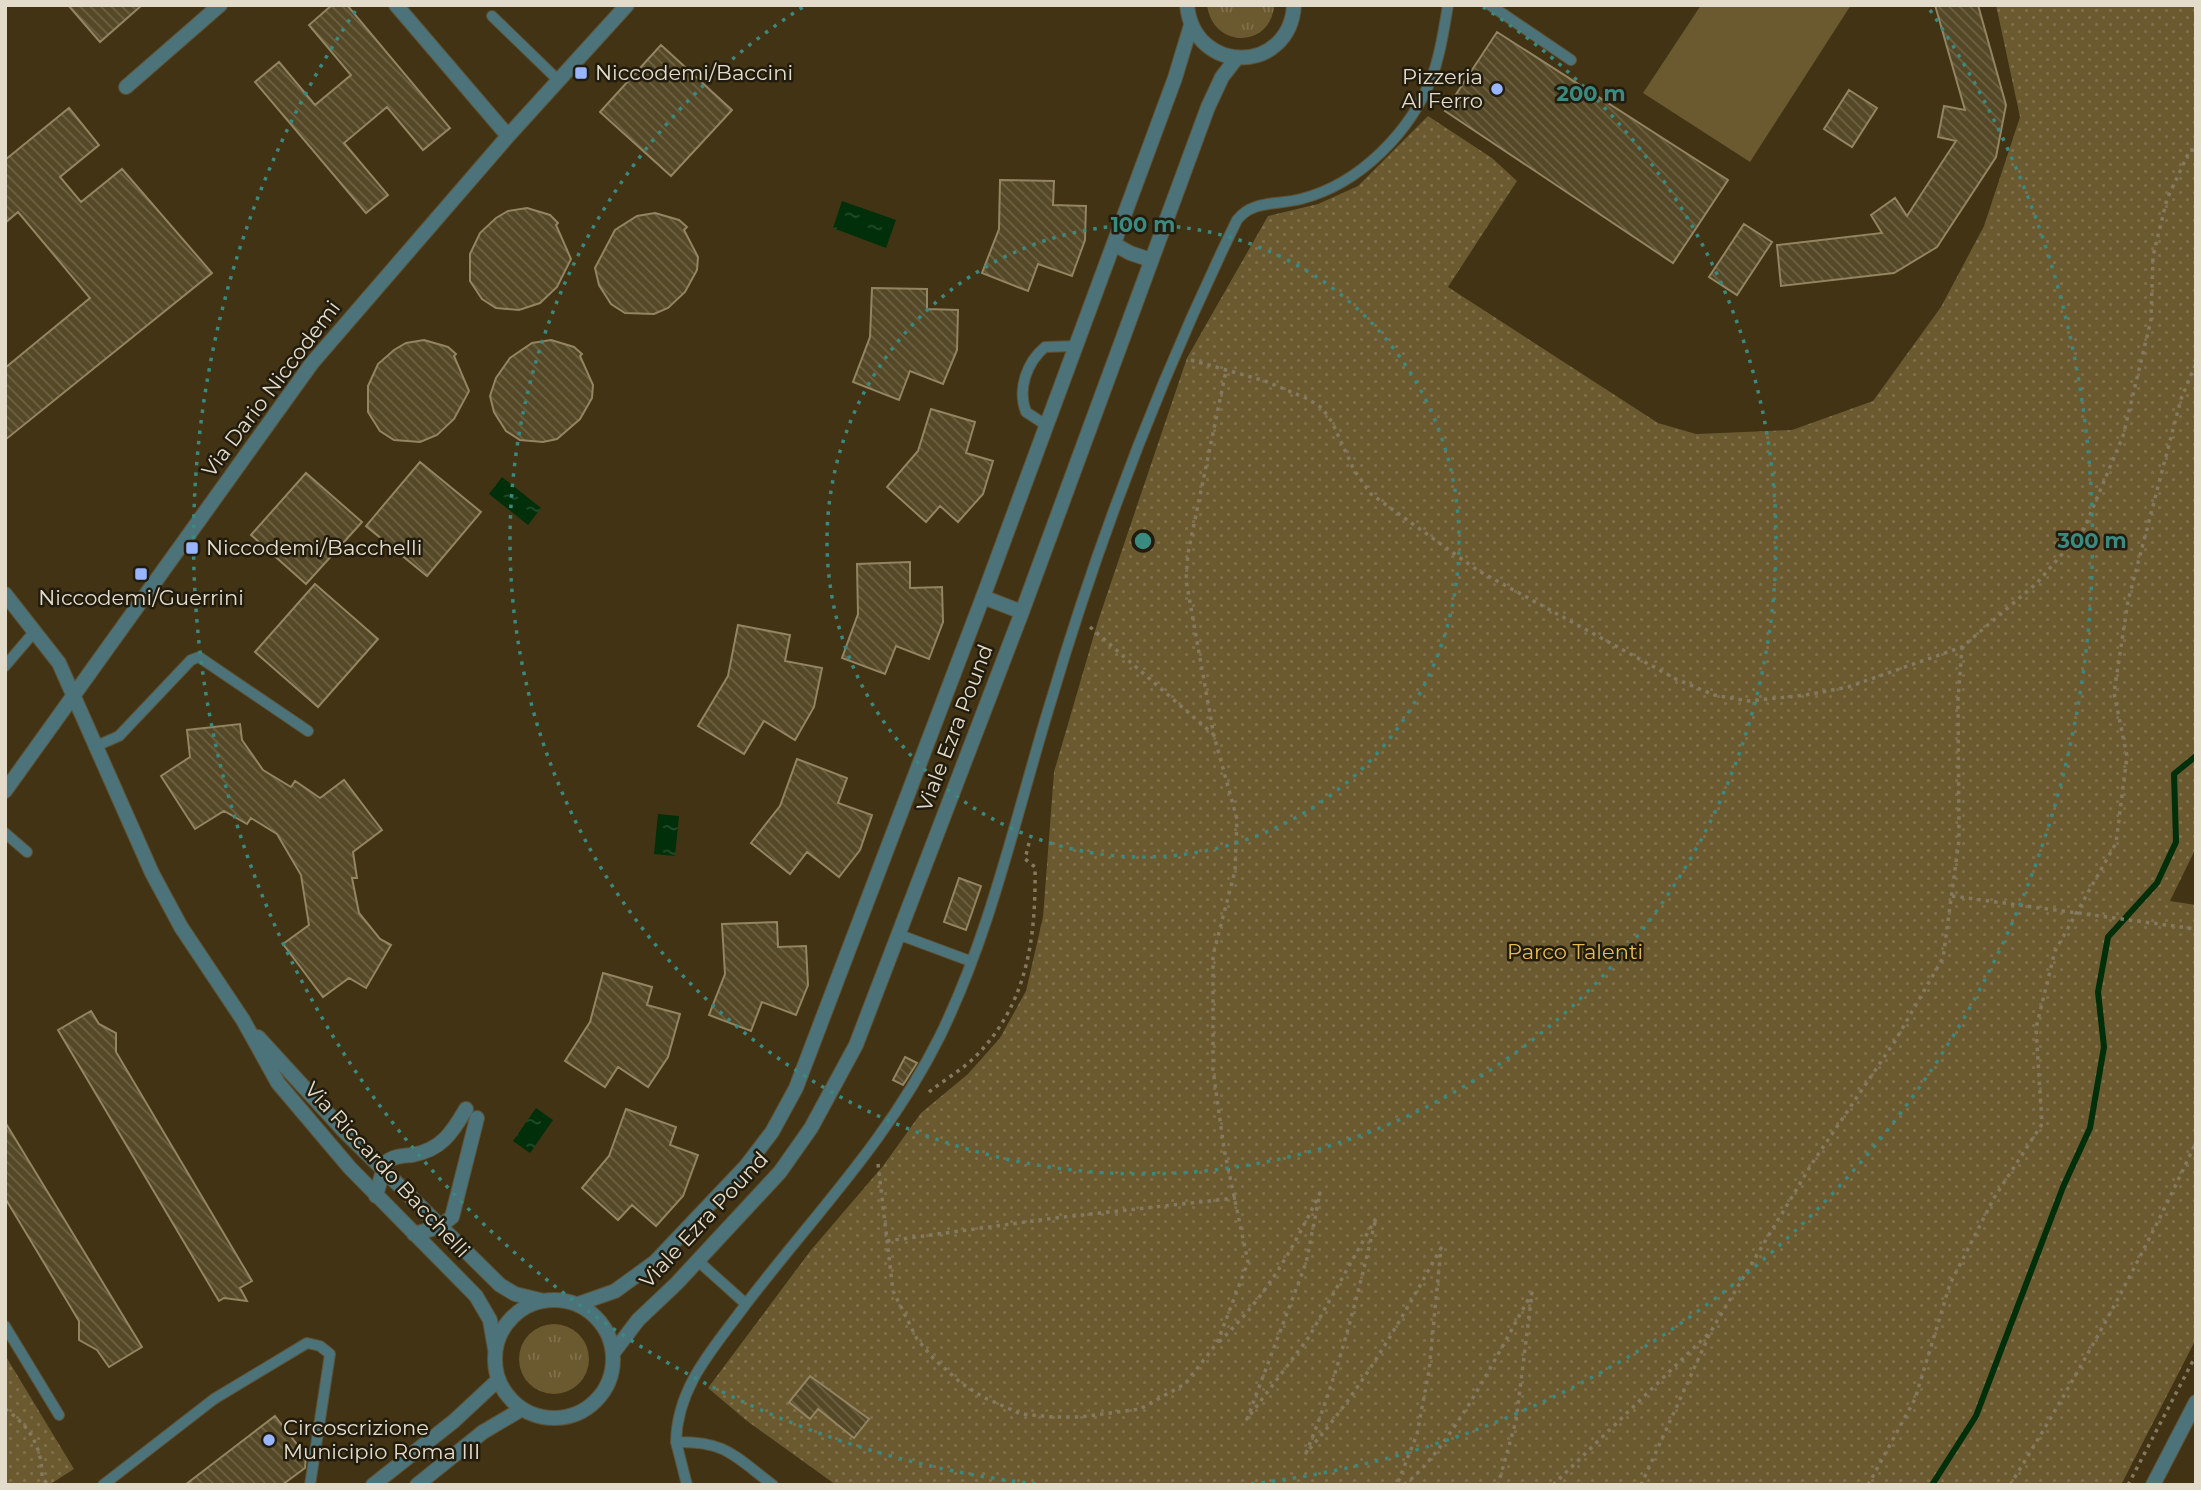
<svg xmlns="http://www.w3.org/2000/svg" width="2201" height="1490" viewBox="0 0 2201 1490" font-family="Montserrat,sans-serif">
<defs>
<pattern id="grass-tufts" width="24" height="20" patternUnits="userSpaceOnUse" patternTransform="scale(1.75)"><rect width="24" height="20" fill="#6b592f"/><path d="M3 7l-1-3M5 7V3M7 7l1-3M15 17l-1-3M17 17v-4M19 17l1-3" fill="none" stroke="#80704c"/></pattern>
<pattern id="park-dots" width="8" height="8" patternUnits="userSpaceOnUse" patternTransform="scale(1.75)"><rect width="8" height="8" fill="#6b592f"/><path d="M2 2h.1M6 6h.1" fill="none" stroke="#80704c" stroke-width="1.8" stroke-linecap="round"/></pattern>
<pattern id="water-ripples" width="26" height="14" patternUnits="userSpaceOnUse" patternTransform="scale(1.75)"><rect width="26" height="14" fill="#002f09"/><path d="M2 4q2-2 4 0t4 0M15 11q2-2 4 0t4 0" fill="none" stroke="#254d2c"/></pattern>
<pattern id="building-back-hatch" width="6" height="6" patternUnits="userSpaceOnUse" patternTransform="scale(1.75)"><rect width="6" height="6" fill="#554827"/><path d="M-1 5l2 2M0 0l6 6M5-1l2 2" fill="none" stroke="#6d6245"/></pattern>
</defs>
<rect width="100%" height="100%" fill="#413313"/>
<!-- grass -->
<path fill="url(#grass-tufts)" d="M1207 5H1274C1272 48 1213 50 1207 5Z
M519 1359a35 35 0 1 1 70 0a35 35 0 1 1-70 0Z"/>
<!-- park -->
<path fill="url(#park-dots)" d="M1996 5H2196L2194 852 2170 901 2196 905V1339L2121 1485H836L747 1421 708 1388 811 1250 883 1166 921 1113 968 1074 1000 1038 1026 991 1043 917 1054 772 1098 621 1187 358 1268 216 1318 204 1358 186 1428 116 1492 158 1517 181 1448 287 1658 423 1696 434 1792 430 1873 401 1941 307 1984 226 2020 117Z
M5 1355 74 1469 49 1485H5Z"/>
<!-- pitch -->
<path fill="#6b592f" d="M1701 5H1851L1750 162 1643 93Z"/>
<!-- water -->
<path fill="url(#water-ripples)" d="M842 201 896 220 886 248 833 228Z
M502 477 541 508 528 525 489 494Z
M658 814 679 816 675 856 654 854Z
M536 1108 553 1120 530 1153 513 1141Z"/>
<g fill="none" stroke-linecap="round" stroke-linejoin="round">
<!-- stream -->
<path stroke="#002f09" stroke-width="6" d="M1932 1485 1976 1416 2063 1187 2090 1128 2104 1047 2098 992 2108 937 2157 883 2176 842 2174 774 2196 756"/>
</g>
<!-- building -->
<path fill="url(#building-back-hatch)" stroke="#938462" stroke-width="2" d="M68 5H142L100 42Z
M332 5H347L450 128 423 150 387 107 344 143 388 195 366 213 255 82 279 62 315 105 351 75 309 25Z
M1935 5H1978L2006 105 1996 157 1937 247 1894 273 1781 286 1777 245 1882 233 1871 215 1895 198 1907 216 1956 141 1938 137 1944 106 1965 110Z
M1497 32 1728 180 1673 263 1445 111Z
M661 45 732 110 671 176 600 112Z
M1849 90 1877 108 1852 147 1824 129Z
M69 108 99 145 60 177 81 202 122 169 212 273 5 440V368L90 298 18 212 5 223V160Z
M1000 180 1054 181 1053 205 1086 206 1085 240 1072 276 1038 264 1028 291 982 273 999 229Z
M527 208 550 215 558 223 556 225 571 259 557 287 540 303 519 310 496 308 482 299 470 281V254L480 233 496 218 508 211Z
M655 213 679 220 687 227 684 230 698 257 697 270 685 292 668 308 654 314 625 313 611 304 599 285 595 268 615 230 637 216Z
M1744 224 1772 242 1737 295 1709 277Z
M872 288 927 289V309L958 310 957 350 943 384 910 371 899 400 853 382 870 337Z
M424 340 448 347 456 354 454 356 469 391 454 419 437 435 420 442 394 440 380 431 368 412V386L378 364 394 350 406 343Z
M551 340 574 347 582 354 580 356 593 385 592 398 580 419 557 439 543 442 520 440 506 431 494 412 490 396 496 378 510 358 532 343Z
M931 409 975 422 966 453 993 461 983 494 958 522 940 506 926 522 887 487 918 451Z
M420 462 481 512 427 576 366 526Z
M306 473 362 522 306 584 251 535Z
M910 562V588L942 587 943 622 929 659 896 646 885 674 842 658 858 614 857 564Z
M315 584 378 639 318 707 255 652Z
M738 625 790 635 785 661 822 668 814 707 795 740 764 721 744 754 698 726 728 676Z
M240 724 242 740 263 770 291 787 295 781 320 798 344 780 382 830 353 852 357 878H352L359 913 380 939 391 945 366 988 349 978 323 997 283 944 309 925 301 875 277 834 251 818 247 824 224 811 195 829 161 776 190 757 187 730Z
M797 759 847 778 838 803 872 815 860 850 839 877 807 852 790 874 751 843 780 806Z
M959 878 981 886 966 930 944 922Z
M777 922 778 947 806 946 808 985 796 1015 762 1002 751 1031 709 1015 725 974 722 924Z
M603 973 652 987 647 1005 680 1014 668 1057 648 1087 618 1067 605 1087 565 1061 590 1022Z
M91 1011 99 1024 116 1033V1052L252 1281 240 1288 247 1301 224 1298 219 1301 58 1030Z
M905 1057 917 1063 903 1085 893 1080Z
M626 1109 676 1127 670 1145 698 1155 683 1196 656 1226 632 1205 618 1220 582 1188 609 1156Z
M5 1122 142 1347 109 1367 97 1350 79 1340V1321L5 1198Z
M810 1376 869 1419 854 1438 818 1409 810 1419 789 1402Z
M275 1416 306 1456 305 1468 282 1485H185Z"/>
<g fill="none" stroke-linecap="round" stroke-linejoin="round">
<defs>
<path id="service" d="M1490 5 1571 60
M492 16 558 80
M1046 425 1026 412C1017 389 1027 362 1045 347L1075 346
M5 666 35 631
M94 747 119 736 191 660 199 657 308 731
M5 833 27 852
M900 935 970 961
M698 1261 746 1304C714 1348 677 1386 676 1442 727 1441 735 1457 773 1485
M746 1304C815 1214 889 1139 940 1036 991 932 1016 815 1050 704 1099 538 1161 376 1237 220 1252 200 1278 205 1301 199 1360 184 1412 131 1433 74 1441 52 1444 28 1448 5
M5 1326 59 1415
M676 1442 687 1485
M103 1485 214 1399 307 1343 320 1346 330 1354 310 1485"/>
<path id="minor" d="M396 5 508 136
M1187 5C1194 76 1290 74 1294 5
M126 87 220 5
M1114 244 1130 253 1151 260
M5 594 59 663 152 873 181 927 243 1020 278 1083 350 1168 476 1296 490 1320 495 1349
M983 597 1022 612
M5 791 312 363 508 136 627 5
M258 1037 344 1131 500 1285 515 1294 544 1301
M376 1196 385 1163C393 1156 402 1156 412 1155 441 1150 452 1133 466 1109
M414 1234 439 1227 452 1217 477 1118
M495 1359a59 59 0 1 1 118 0a59 59 0 1 1-118 0Z
M578 1304 615 1291 655 1262 746 1166 772 1132 796 1088 983 597 1175 78 1191 25
M613 1353 638 1320 677 1283 780 1172 811 1128 856 1045 1022 612 1208 107 1222 77 1236 59
M373 1485 454 1421 498 1380
M417 1485 483 1432 522 1409"/>
<path id="tertiary" d="M2153 1485 2196 1402"/>
</defs>
<!-- service casing -->
<use href="#service" stroke="#5e5134" stroke-width="12"/>
<!-- minor casing -->
<use href="#minor" stroke="#5e5134" stroke-width="16"/>
<!-- tertiary casing -->
<use href="#tertiary" stroke="#5e5134" stroke-width="16"/>
<!-- path -->
<path stroke="#857a60" stroke-width="3.5" stroke-dasharray="3.5 5" stroke-linecap="butt" d="M1191 360 1265 381 1308 399 1322 408 1332 422 1354 470 1371 494 1477 570 1676 679 1714 695 1748 701 1806 695 1848 687 1962 647 2037 583 2084 529 2123 436 2151 320 2153 256 2167 199 2190 150H2196
M1090 627 1213 734
M1952 896 2196 929
M929 1092C944 1080 962 1070 976 1056 1028 1003 1036 937 1035 867L1025 859 1029 843
M878 1164 893 1291 917 1339 933 1358 961 1383 983 1397 1021 1414 1053 1417H1080L1140 1409 1185 1384 1217 1343 1248 1262 1224 1149 1213 1070V955L1235 871 1237 819 1214 736 1186 580 1188 553 1226 371
M887 1241 1055 1218 1236 1198
M1219 1342C1268 1294 1290 1254 1320 1193L1306 1263 1247 1419 1309 1337 1376 1218C1357 1298 1338 1376 1306 1453 1363 1388 1399 1323 1441 1248L1429 1371 1417 1434 1397 1485
M5 1409C30 1426 42 1447 42 1477L48 1485
M1404 1485C1452 1448 1501 1347 1532 1293L1516 1421 1498 1485
M1553 1485 1709 1333
M1641 1485 1711 1331 1813 1162 1895 1041 1943 958 1959 840 1958 700 1962 647
M1868 1485 1915 1399 1950 1284 1994 1198 2042 1124 2036 1028 2055 951 2116 843 2127 756 2114 693 2128 601 2181 399 2196 363
M2010 1485C2079 1374 2141 1261 2196 1142
M2128 1485 2196 1355"/>
<!-- service -->
<use href="#service" stroke="#4b7379" stroke-width="10"/>
<!-- minor -->
<use href="#minor" stroke="#4b7379" stroke-width="14"/>
<!-- tertiary -->
<use href="#tertiary" stroke="#4b7379" stroke-width="14"/>
</g>
<!-- distance rings -->
<g fill="none" stroke="#3a8a80" stroke-width="3.5" stroke-dasharray="3.5 7">
<circle cx="1143" cy="541" r="316"/>
<path d="M1483 7A633 633 0 1 1 803 7"/>
<path d="M1036 1484A949 949 0 0 1 356 10M1930 10A949 949 0 0 1 1250 1484"/>
</g>
<!-- markers -->
<g fill="#98b5fd" stroke="#221c0e" stroke-width="2.5">
<rect x="574" y="66" width="14" height="14" rx="3.5"/>
<circle cx="1497" cy="89" r="7"/>
<rect x="185" y="541" width="14" height="14" rx="3.5"/>
<rect x="134" y="567" width="14" height="14" rx="3.5"/>
<circle cx="269" cy="1440" r="7"/>
</g>
<g text-anchor="middle" stroke-width="5" stroke-linejoin="round" paint-order="stroke">
<!-- poi labels -->
<g font-size="21" fill="#e4dcca" stroke="#221c0e" text-anchor="start">
<text x="595" y="80">Niccodemi/Baccini</text>
<text x="1483" y="84" text-anchor="end">Pizzeria<tspan x="1483" dy="24">Al Ferro</tspan></text>
<text x="206" y="555">Niccodemi/Bacchelli</text>
<text x="141" y="605" text-anchor="middle">Niccodemi/Guerrini</text>
<text x="283" y="1435">Circoscrizione<tspan x="283" dy="24">Municipio Roma III</tspan></text>
</g>
<!-- street labels -->
<g font-size="21" fill="#e4dcca" stroke="#221c0e">
<text transform="translate(271 389) rotate(-53)" y="7">Via Dario Niccodemi</text>
<text transform="translate(955 728) rotate(-69)" y="7">Viale Ezra Pound</text>
<text transform="translate(387 1170) rotate(47)" y="7">Via Riccardo Bacchelli</text>
<text transform="translate(704 1220) rotate(-47)" y="7">Viale Ezra Pound</text>
</g>
<!-- park labels -->
<g font-size="21" fill="#e7bb50" stroke="#221c0e">
<text x="1575" y="959">Parco Talenti</text>
</g>
</g>
<circle cx="1143" cy="541" r="10" fill="#3a8a80" stroke="#221c0e" stroke-width="3.5"/>
<g font-size="21" text-anchor="middle" font-weight="bold" fill="#3a8a80" stroke="#221c0e" stroke-width="5" stroke-linejoin="round" paint-order="stroke">
<text x="1591" y="101">200 m</text>
<text x="1143" y="232">100 m</text>
<text x="2092" y="548">300 m</text>
</g>
<!-- border -->
<rect width="2201" height="1490" fill="none" stroke="#e4dcca" stroke-width="14"/>
</svg>
